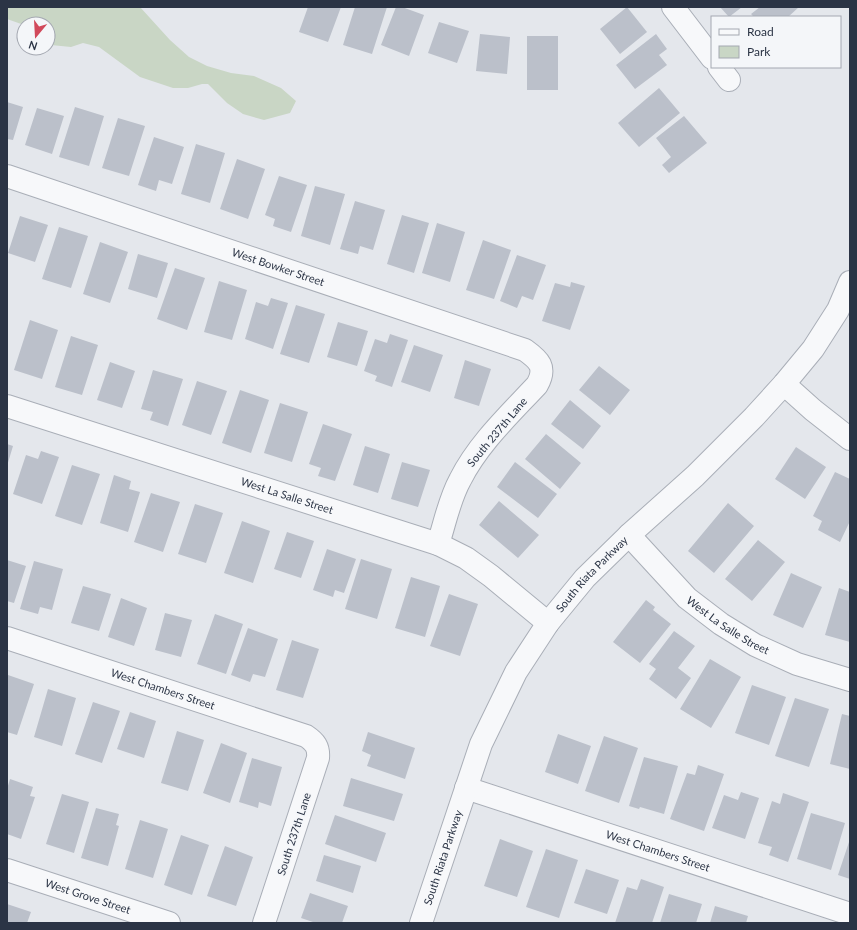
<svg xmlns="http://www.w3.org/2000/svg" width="857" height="930" viewBox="0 0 857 930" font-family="Lato,sans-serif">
<rect width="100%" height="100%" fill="#e4e7ec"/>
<!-- green -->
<path fill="#c9d6c5" d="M7 7H140L170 40 189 57 207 66 231 73 254 76 281 88 296 101 290 113 264 120 243 114 227 103 208 84H202L188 88H173L140 77 99 47 83 43 71 47 51 45 48 43V24L24 25 7 19Z"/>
<!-- building -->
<path fill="#bbc0ca" d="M308 7H341L328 42 299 32Z
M355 7H387L372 54 343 45Z
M396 7H402L424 15 409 56 381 45Z
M627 7 647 32 620 54 600 29Z
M720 7H742L729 17Z
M760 7H799L788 17H754L751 14Z
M439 22 469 31 457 63 428 53Z
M480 34 510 37 507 74 476 71Z
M656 34 667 49 659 55 667 65 635 89 616 65Z
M527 36H558V90H527Z
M659 88 680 113 639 147 618 123Z
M7 102 23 107 13 140 7 139Z
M75 107 104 116 89 166 59 157Z
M37 108 64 116 52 154 25 145Z
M684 116 707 143 669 173 662 165 671 157 656 138Z
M118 118 145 126 129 176 102 168Z
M154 137 184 147 172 184 159 180 156 191 138 185Z
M196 144 225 153 210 203 181 194Z
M237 159 265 169 248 219 220 209Z
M279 176 307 185 291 232 273 226 275 219 265 215Z
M315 186 345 194 330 245 301 236Z
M355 201 385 210 373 250 360 246 358 254 340 249Z
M402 215 429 223 414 273 387 264Z
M20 216 48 225 35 262 8 253Z
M437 223 465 232 450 282 422 273Z
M59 227 88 236 71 288 42 279Z
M483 240 511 250 494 299 466 290Z
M100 242 128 252 110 303 83 294Z
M138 254 168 263 157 298 128 289Z
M517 255 546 265 533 300 522 296 517 308 500 301Z
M175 268 205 278 187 330 157 319Z
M219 281 247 290 232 340 204 332Z
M571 282 585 286 570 330 542 321 555 283 570 287Z
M271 298 288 303 273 349 245 339 256 302 268 306Z
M296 305 325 314 309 363 280 354Z
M30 320 58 330 42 379 14 370Z
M338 322 368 331 357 366 327 357Z
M390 334 408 340 392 387 375 381 377 376 364 371 375 339 387 343Z
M71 336 98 345 82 395 55 387Z
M414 345 443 355 430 392 401 382Z
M465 360 491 369 479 406 454 398Z
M110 362 135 371 122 408 97 400Z
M599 366 630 390 610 415 579 390Z
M153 370 183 379 168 426 150 420 153 412 141 409Z
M197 381 227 391 211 435 182 425Z
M240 390 269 400 251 453 222 443Z
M570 400 601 426 583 449 551 424Z
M280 403 308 412 292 462 264 453Z
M323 424 352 434 335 481 318 476 321 468 309 464Z
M546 434 581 463 560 489 525 459Z
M7 444 13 446 7 466Z
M365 446 390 454 378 493 353 485Z
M796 447 826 467 805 499 775 479Z
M41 451 59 457 42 504 13 494 26 455 38 459Z
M402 462 430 470 418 507 391 499Z
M515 462 557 494 538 518 497 487Z
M72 465 100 474 82 525 55 516Z
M835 472 850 479V521L840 542 818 530 822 521 813 516Z
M114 475 131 481 129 489 140 492 128 532 100 523Z
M151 493 180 502 163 552 134 542Z
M499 501 539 535 518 558 479 525Z
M728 503 754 526 714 573 688 551Z
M195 504 223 513 206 563 178 554Z
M242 521 270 531 253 583 224 573Z
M287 532 314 541 301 578 274 569Z
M758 540 785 562 752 601 725 579Z
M327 549 356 559 344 593 335 590 333 597 313 590Z
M361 559 392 569 377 619 345 609Z
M7 560 26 566 14 603 7 601Z
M34 561 63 569 52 610 40 607 38 614 20 609Z
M791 573 822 587 803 628 773 615Z
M411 577 440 586 425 637 395 628Z
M83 586 111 594 99 631 71 623Z
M839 588 850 592V642L825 635Z
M449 594 478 604 460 656 430 646Z
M121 598 147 608 134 646 108 637Z
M646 600 655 607 653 610 671 624 640 663 613 642Z
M165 613 192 620 181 657 155 650Z
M215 614 243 624 226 674 197 664Z
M248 628 278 639 265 677 253 674 250 682 231 675Z
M674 631 695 646 678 668 691 678 676 699 649 679 656 669 649 664Z
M292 640 319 649 303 698 276 690Z
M710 659 741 677 711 728 680 709Z
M8 675 34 684 17 735 7 732Z
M752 685 786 697 769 745 735 733Z
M48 689 76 698 62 746 34 737Z
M795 698 829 709 809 767 775 756Z
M93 702 120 711 102 763 75 754Z
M130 712 156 721 144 758 117 749Z
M842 714 850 716V769L830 764Z
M177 731 204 740 188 791 161 783Z
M368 732 415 748 405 779 367 766 371 755 362 751Z
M558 734 591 746 578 784 545 772Z
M604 736 638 748 619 803 585 791Z
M221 743 247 753 230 803 203 793Z
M644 757 678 766 664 814 640 807 639 809 629 806Z
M252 758 282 767 271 806 259 802 258 808 239 802Z
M698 765 724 774 704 831 670 819 687 773 695 775Z
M351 778 403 794 394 821 343 806Z
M10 779 33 787 30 796 35 797 21 839 7 834V789Z
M741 792 759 798 745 839 712 828 724 795 738 800Z
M783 793 809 802 788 862 769 855 772 847 758 843 772 801 780 804Z
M62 794 89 802 74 853 46 844Z
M96 808 119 814 116 825 119 826 108 866 81 858Z
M811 813 845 823 831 870 797 859Z
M335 815 386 833 376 862 325 844Z
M140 820 168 829 153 878 125 869Z
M181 835 209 845 192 895 164 885Z
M500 839 533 851 517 897 484 886Z
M850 839V879L838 875Z
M225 846 253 857 236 906 207 896Z
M546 849 578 860 559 918 526 907Z
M324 855 361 866 353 893 316 881Z
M586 869 619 880 607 914 574 903Z
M641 879 664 887 652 923H615L627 887 637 890Z
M310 893 348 906 342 923H316L301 918Z
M669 894 702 904 696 923H660Z
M7 904 31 912 27 923H7Z
M715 906 748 916 746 923H710Z"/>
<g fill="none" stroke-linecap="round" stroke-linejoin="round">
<defs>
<g id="minor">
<path d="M673 7 712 58"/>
<path d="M719 67 729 80"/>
<path id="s1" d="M7 176 525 350C539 360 547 367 537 385 509 415 478 444 460 480 449 500 445 523 438 544"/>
<path d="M784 384 813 410 850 439"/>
<path id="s2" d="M7 406 438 544 466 558 491 576 548 623"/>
<path id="s3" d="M629 535 687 598 721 624 755 645 797 664 850 680"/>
<path id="s4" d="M7 638 306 736C315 742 319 747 318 758L264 923"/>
<path id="s5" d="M466 788 850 914"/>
<path id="s6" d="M7 870 169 923"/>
<path id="s7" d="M421 923 481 744 516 672 548 623 585 578 629 535 695 476 754 417 784 384 813 349 838 310 850 282"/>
</g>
</defs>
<!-- minor casing -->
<use href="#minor" stroke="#a9aeb7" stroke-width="24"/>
<!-- minor -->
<use href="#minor" stroke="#f7f8fa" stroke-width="22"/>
</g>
<g text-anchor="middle" stroke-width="3" stroke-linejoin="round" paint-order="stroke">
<!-- street labels -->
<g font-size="11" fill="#2b3445" stroke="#f4f6f9">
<text dy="4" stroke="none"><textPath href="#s1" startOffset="286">West Bowker Street</textPath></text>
<text transform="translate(497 432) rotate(-50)" y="4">South 237th Lane</text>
<text dy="4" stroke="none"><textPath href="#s2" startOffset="294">West La Salle Street</textPath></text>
<text dy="4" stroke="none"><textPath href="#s7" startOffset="393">South Riata Parkway</textPath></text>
<text dy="4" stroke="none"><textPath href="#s3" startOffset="135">West La Salle Street</textPath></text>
<text dy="4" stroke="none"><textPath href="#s4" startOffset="164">West Chambers Street</textPath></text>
<text transform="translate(294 834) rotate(-72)" y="4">South 237th Lane</text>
<text dy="4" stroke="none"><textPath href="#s5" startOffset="202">West Chambers Street</textPath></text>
<text dy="4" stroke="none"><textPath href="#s7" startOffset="69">South Riata Parkway</textPath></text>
<text dy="4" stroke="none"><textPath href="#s6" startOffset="85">West Grove Street</textPath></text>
</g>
</g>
<!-- border -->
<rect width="857" height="930" fill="none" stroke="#2b3445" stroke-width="16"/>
<!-- legend -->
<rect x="711" y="16" width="130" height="52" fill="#f4f6f9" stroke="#a4a8b1"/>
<rect x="719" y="29" width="20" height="6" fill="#f7f8fa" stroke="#a4a8b1"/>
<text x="747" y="36" font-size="12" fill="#2b3445">Road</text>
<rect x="719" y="46" width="20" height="12" fill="#c9d6c5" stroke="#a4a8b1"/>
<text x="747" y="56" font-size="12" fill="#2b3445">Park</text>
<!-- north arrow -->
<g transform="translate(36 36) rotate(198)"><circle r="19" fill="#f4f6f9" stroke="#a4a8b1"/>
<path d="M0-3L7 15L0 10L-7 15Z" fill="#d1495b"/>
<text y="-6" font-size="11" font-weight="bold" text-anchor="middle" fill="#2b3445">N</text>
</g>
</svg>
